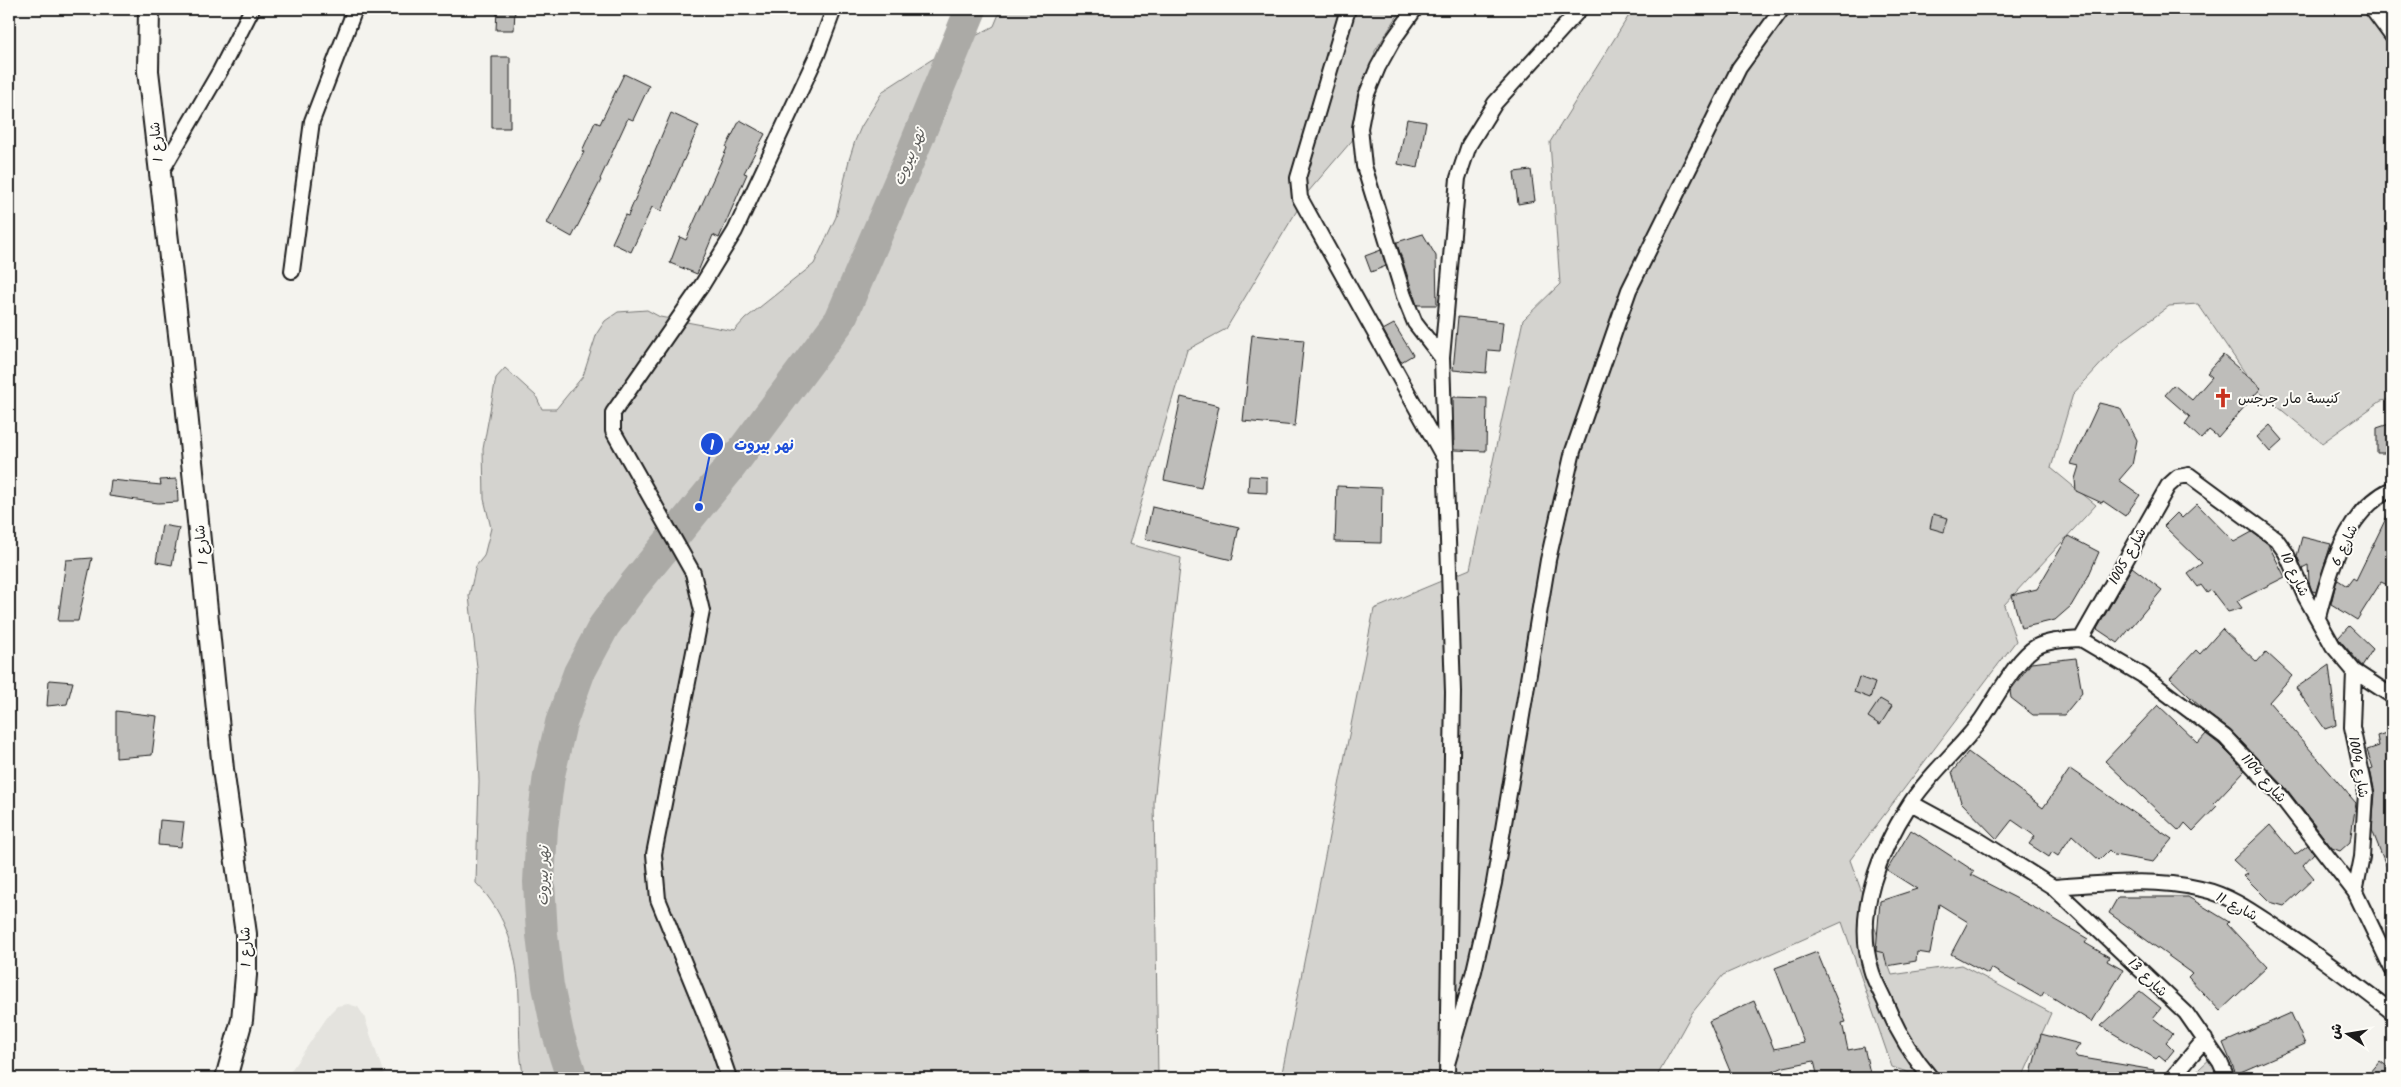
<svg xmlns="http://www.w3.org/2000/svg" width="2401" height="1087" viewBox="0 0 2401 1087" font-family="Kalam,'Playpen Sans Arabic',sans-serif">
<rect width="100%" height="100%" fill="#f4f3ee"/>
<filter id="ink" filterUnits="userSpaceOnUse"><feTurbulence type="fractalNoise" baseFrequency=".02" numOctaves="2"/><feDisplacementMap in="SourceGraphic" scale="10" xChannelSelector="R" yChannelSelector="G"/><feConvolveMatrix kernelMatrix="1 2 1 2 8 2 1 2 1" color-interpolation-filters="sRGB"/></filter>
<g filter="url(#ink)">
<!-- built -->
<path fill="#e4e3de" d="M348 1004 358 1007 364 1016 385 1078H286L330 1013 337 1006Z"/>
<!-- green -->
<path fill="#d4d3cf" stroke="#787876" d="M1001 9H1402L1375 51 1367 123 1308 192 1226 329 1187 350 1129 544 1181 558 1154 802 1158 1078H524C518 1053 520 1024 519 998 518 956 507 914 476 883L479 781 476 709 478 676 469 596 476 566 484 556 491 528 484 499 483 449 496 378 505 368 536 396 542 409H556L583 376 597 333 605 321 618 312 647 310 660 317 734 331 745 319 814 264 836 217 849 160 855 141 861 127 883 91 931 60 994 26Z
M1633 9H2392V399L2381 401 2322 443 2256 389 2198 304 2169 306 2121 342 2073 394 2051 468 2096 505 2004 605 2016 641 1850 860 1892 975 1961 965 2051 1013 2022 1078H1925L1892 1067 1842 922 1723 975 1692 1013 1656 1078H1281L1374 609 1470 569 1523 320 1560 284 1550 142Z
M2212 1057 2230 1078H2189Z"/>
<g fill="none" stroke-linecap="round" stroke-linejoin="round">
<!-- river -->
<path stroke="#abaaa6" stroke-width="32" d="M572 1078 558 1034 548 986 542 935 539 882 542 828 549 775 561 723 579 673 604 626 634 585 728 470 840 320 909 160 971 9"/>
</g>
<!-- building -->
<path fill="#bebdba" stroke="#1c1c1c" d="M497 9H515L514 30H496Z
M492 57H510V128H492Z
M624 74 649 86 633 120 628 118 600 179 601 180 572 237 547 223 584 152 582 151 595 122 600 124Z
M671 113 699 126 661 211 652 207 631 252 612 243 625 215 628 216Z
M1407 119 1426 122 1418 168 1398 164Z
M740 120 765 134 744 173 747 174 719 238 713 235 697 274 670 263 680 237 686 240 727 148 726 147Z
M1531 170 1535 201 1518 204 1514 172Z
M1423 234 1436 256 1437 305H1417L1397 244V242Z
M1381 250 1386 266 1371 272 1365 256Z
M1458 317 1503 322 1500 351 1488 350 1486 373 1453 370Z
M1394 324 1413 355 1401 362 1383 330Z
M1252 335 1304 340 1295 426 1243 421Z
M2223 355 2261 388 2218 437 2209 430 2201 439 2185 424 2190 417 2165 395 2174 385 2192 400 2212 377 2207 373Z
M1181 397 1219 406 1201 488 1164 480Z
M1453 397 1487 398 1486 451 1454 450Z
M2099 403 2120 408 2137 440 2132 465 2119 480 2140 495 2125 516 2103 501 2102 503 2076 491 2075 479 2079 466 2071 464Z
M2392 423V453H2377V428Z
M2270 425 2283 440 2270 452 2257 437Z
M1249 476 1267 477V493L1248 492Z
M177 479 178 502 158 503 109 496 111 480 161 485 160 480Z
M1337 486 1382 488 1381 543 1335 542Z
M2197 504 2234 542 2252 532 2268 544 2285 577 2237 601 2242 608 2228 612 2211 590 2207 593 2201 585 2198 587 2188 574 2202 563 2164 526 2177 513 2182 518Z
M2392 506V587L2381 582 2357 620 2331 604 2336 583 2338 580 2347 586 2353 578 2356 580Z
M1152 507 1239 527 1232 560 1145 539Z
M1933 514 1948 518 1944 532 1930 528Z
M162 525 179 528 172 565 156 562Z
M2068 536 2099 552 2088 577 2071 606 2055 620 2021 628 2012 595 2037 589Z
M2302 537 2331 544 2316 592 2312 591 2309 582 2308 565 2302 568 2297 556Z
M92 558 78 621H58L66 560Z
M2132 567 2162 590 2118 643 2097 629Z
M2349 626 2373 649 2362 666 2338 638Z
M2222 629 2257 662 2266 652 2292 676 2269 702 2356 803 2350 842 2340 851 2332 848 2285 787 2231 731 2208 714 2170 678 2196 650 2200 654Z
M2076 658 2082 693 2064 715H2033L2011 698 2010 691 2031 663Z
M2329 665 2336 725 2325 729 2296 688Z
M1859 677 1875 683 1870 698 1854 692Z
M49 680 73 682 67 704 47 706Z
M1880 699 1892 706 1880 725 1868 717Z
M2158 705 2198 743 2206 734 2219 744 2245 770 2214 803 2217 806 2193 831 2185 823 2179 831 2105 761Z
M116 711 157 716 152 755 116 758Z
M2392 731V877L2391 878 2372 830 2375 793 2370 769 2373 768 2367 750 2379 746 2377 736Z
M1968 752 2043 808 2070 769 2172 839 2153 862 2114 855 2109 850 2099 860 2072 835 2058 856 2052 852 2049 857 2029 844 2035 836 2012 820 1997 839 1961 802 1952 772Z
M160 820 184 822 181 847 158 845Z
M2270 825 2295 855 2308 845 2314 853 2303 865 2314 878 2284 906 2270 902 2244 876 2248 874 2233 860Z
M1911 830 1974 871 1971 875 2039 910 2088 939 2085 943 2109 957 2107 961 2123 970 2092 1022 2044 992 2041 997 1991 968 1988 974 1951 954 1968 922 1939 904 1930 954 1917 952 1916 961 1887 966 1884 953 1876 951 1880 901 1917 889 1887 870Z
M2118 897H2188L2229 922 2227 924 2267 967 2220 1011 2188 977 2192 973 2109 913Z
M1817 952 1846 1022 1842 1023 1848 1050 1864 1047 1870 1073 1855 1076V1078H1818L1814 1061 1784 1067 1758 1078H1733L1709 1021 1754 1001 1774 1049 1804 1043 1775 968Z
M2140 991 2161 1008 2153 1018 2173 1034 2166 1042 2174 1050 2165 1061 2159 1056 2156 1059 2101 1026Z
M2291 1013 2305 1044 2236 1074 2223 1043Z
M2041 1034 2080 1044 2074 1053 2077 1057 2154 1070 2153 1078H2030Z
M2380 1061 2392 1070V1078H2366Z"/>
<g fill="none" stroke-linecap="round" stroke-linejoin="round">
<defs>
<path id="street" d="M1348 9 1298 178 1300 198 1443 456
M1415 9 1393 40 1378 67 1366 96 1360 128 1364 166 1404 296 1415 323 1442 358
M2372 9 2392 36
M160 174 220 71 252 9
M292 271 312 121 355 9
M2318 617C2330 571 2345 511 2392 489
M2081 639 2168 486 2178 477 2189 475 2276 539 2286 553 2305 596 2333 646 2354 671 2392 696
M2081 639 2142 675 2225 737 2279 794 2355 892 2392 969
M2354 671 2352 727 2366 793 2362 857 2355 892
M1911 803 1977 839 2053 887 2186 1013 2220 1062 2227 1078
M2053 887C2102 884 2153 877 2201 889 2230 895 2254 913 2278 929 2318 955 2355 983 2392 1012
M1447 1064 1474 971 1494 883 1548 560 1573 451 1629 290 1739 68 1782 9
M729 1078 718 1046 658 899 654 854 702 611 693 573 613 431V413L702 285 735 231 817 55 834 9
M1447 1078 1453 692 1442 358 1458 178 1469 145 1495 103 1580 9
M1931 1078C1912 1056 1897 1031 1886 1004 1881 992 1874 981 1871 969 1854 913 1880 850 1910 804 1929 774 1958 751 1979 723 1994 703 2016 658 2036 647 2049 640 2066 640 2081 639
M2172 1078 2205 1039"/>
<path id="secondary" d="M149 9 148 71 180 343 223 769 246 934V975L242 1020 226 1078"/>
</defs>
<!-- street casing -->
<use href="#street" stroke="#1c1c1c" stroke-width="18"/>
<!-- secondary casing -->
<use href="#secondary" stroke="#1c1c1c" stroke-width="24"/>
<!-- street -->
<use href="#street" stroke="#fdfcf7" stroke-width="14"/>
<!-- secondary -->
<use href="#secondary" stroke="#fdfcf7" stroke-width="20"/>
</g>
</g>
<!-- icons -->
<defs>
<symbol id="church-bare" viewBox="-9 -9 18 18"><path d="M-1.2-6h2.4v3.5h3.3v2.4h-3.3V6h-2.4V-.1h-3.3v-2.4h3.3Z" fill="#c8321e" stroke="#fdfcf7" stroke-width="2.5" paint-order="stroke"/></symbol>
</defs>
<g fill-rule="evenodd">
<use href="#church-bare" x="2209" y="384" width="28" height="28"/>
</g>
<g text-anchor="middle" stroke-width="4" stroke-linejoin="round" paint-order="stroke">
<!-- street labels -->
<g font-size="14" fill="#1c1c1c" stroke="#fdfcf7">
<text transform="translate(156 142) rotate(-96)" y="5">شارع 1</text>
<text transform="translate(201 545) rotate(-96)" y="5">شارع 1</text>
<text transform="translate(2344 545) rotate(-65)" y="5">شارع 6</text>
<text transform="translate(2127 556) rotate(-61)" y="5">شارع 1005</text>
<text transform="translate(2295 574) rotate(64)" y="5">شارع 10</text>
<text transform="translate(2359 767) rotate(80)" y="5">شارع 1004</text>
<text transform="translate(2264 778) rotate(48)" y="5">شارع 1104</text>
<text transform="translate(2237 906) rotate(28)" y="5">شارع 11</text>
<text transform="translate(245 947) rotate(-92)" y="5">شارع 1</text>
<text transform="translate(2148 977) rotate(44)" y="5">شارع 13</text>
</g>
<!-- poi labels -->
<g font-size="14" fill="#1c1c1c" stroke="#fdfcf7" text-anchor="start">
<text x="2238" y="403">كنيسة مار جرجس</text>
</g>
<!-- water labels -->
<g font-size="15" font-style="italic" fill="#5c5c5a" stroke="#fdfcf7">
<text transform="translate(909 157) rotate(-67)" y="5">نهر بيروت</text>
<text transform="translate(543 876) rotate(-89)" y="5">نهر بيروت</text>
</g>
</g>
<!-- callouts -->
<path fill="none" stroke="#1d4ed8" stroke-width="2" d="M699 507L712 444"/>
<g fill="#1d4ed8" stroke="#fdfcf7" stroke-width="2">
<circle cx="699" cy="507" r="5"/>
<circle cx="712" cy="444" r="12"/>
</g>
<g font-size="15" text-anchor="middle" font-weight="bold" fill="#fff">
<text x="712" y="450">1</text>
</g>
<g font-size="15" text-anchor="middle" font-weight="bold" fill="#1d4ed8" stroke="#fdfcf7" stroke-width="4" stroke-linejoin="round" paint-order="stroke">
<text x="764" y="450">نهر بيروت</text>
</g>
<!-- margin -->
<rect width="2401" height="1087" fill="none" stroke="#fdfcf7" stroke-width="30"/>
<rect x="15" y="15" width="2371" height="1057" fill="none" stroke="#1c1c1c" stroke-width="2" filter="url(#ink)"/>
<!-- north arrow -->
<g transform="translate(2348 1034) rotate(282)" stroke="#fdfcf7" stroke-width="4" paint-order="stroke">
<path d="M0-4L9 19L0 12L-9 19Z" fill="#1c1c1c"/>
<text y="-8" font-size="14" font-weight="bold" text-anchor="middle" fill="#1c1c1c">ش</text>
</g>
</svg>
